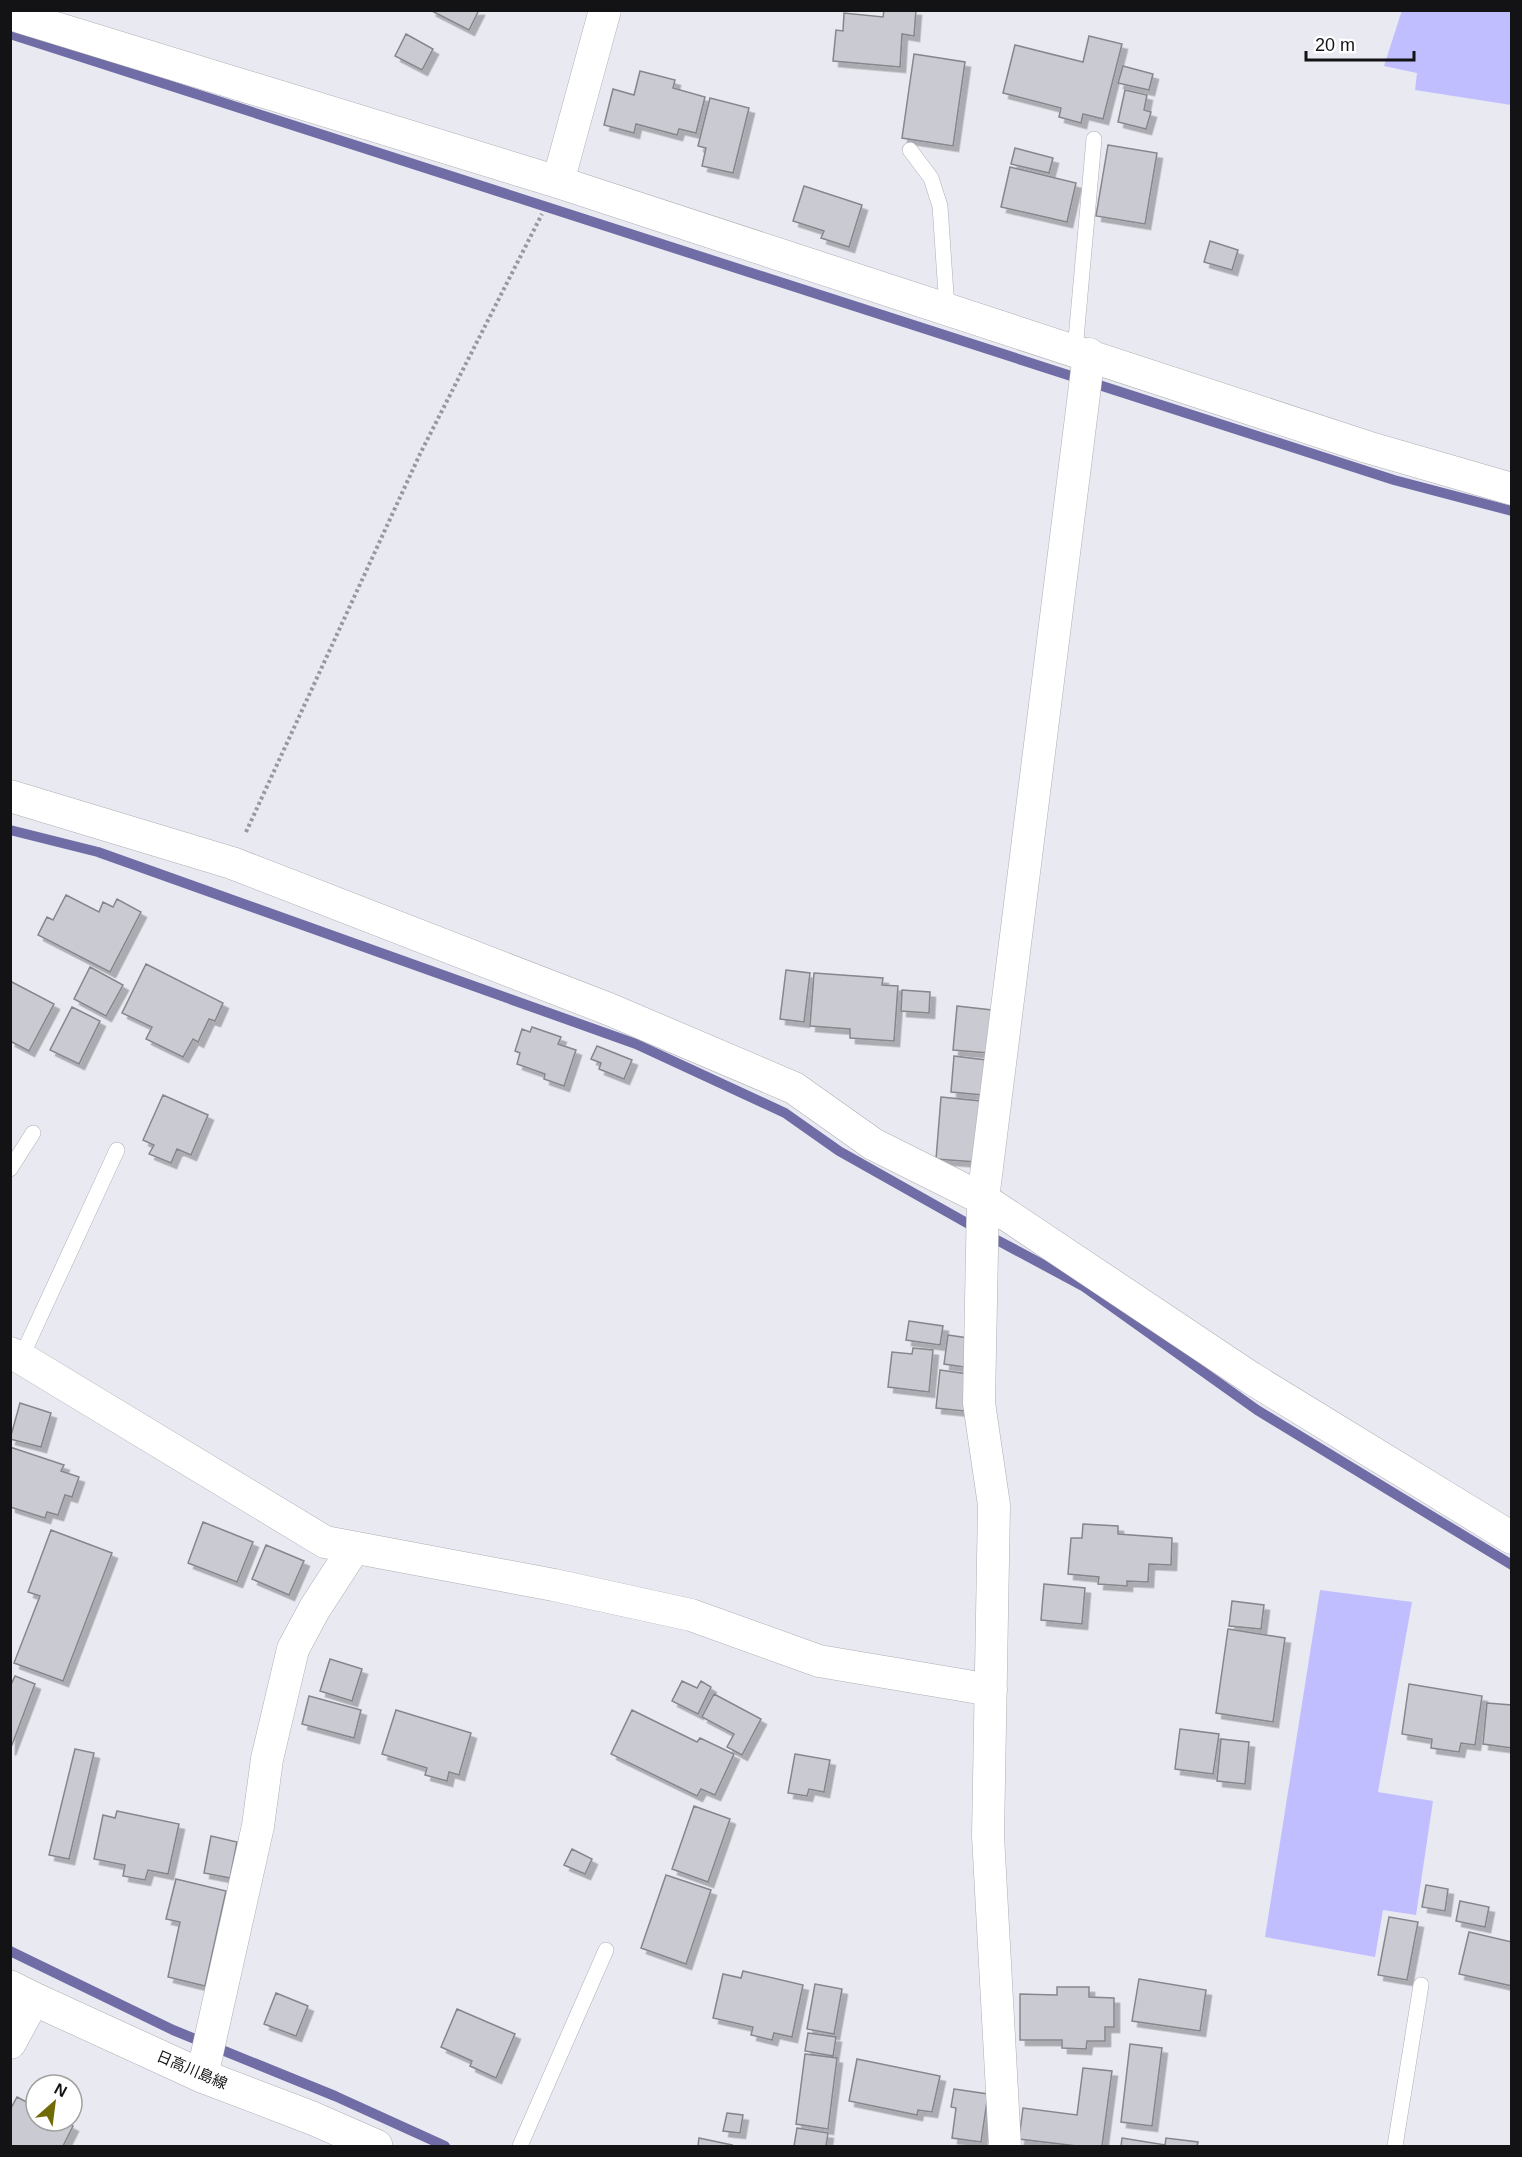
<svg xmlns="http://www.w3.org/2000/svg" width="1522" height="2157" viewBox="0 0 1522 2157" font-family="Helvetica,'Noto Sans JP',sans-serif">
<defs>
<filter id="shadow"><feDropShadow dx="5.5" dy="5.5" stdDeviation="0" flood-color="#0004"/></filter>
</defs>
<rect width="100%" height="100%" fill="#e9e9f2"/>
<!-- green -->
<path fill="#c1beff" d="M1402 10 1511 11V105L1415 90 1417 73 1384 66Z
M1320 1590 1412 1602 1378 1792 1433 1801 1416 1915 1383 1910 1375 1957 1265 1937Z"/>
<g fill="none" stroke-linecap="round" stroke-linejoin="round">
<!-- stream -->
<path stroke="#706ca5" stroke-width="10" d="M10 34 1394 480 1512 511
M10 830 98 852 636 1044 785 1113 839 1151 997 1240 1083 1286 1257 1410 1512 1565
M10 1951 173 2030 335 2096 445 2146"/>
</g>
<!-- building -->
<path fill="#cacad2" stroke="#86868d" stroke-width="1.5" filter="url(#shadow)" d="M430 10H479L469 30Z
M884 10H916L914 36 902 34 900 67 833 61 836 30 843 31 844 13 883 17Z
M406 34 433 49 422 70 395 56Z
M1089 36 1122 44 1103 119 1083 114 1081 123 1059 117 1061 108 1003 93 1015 45 1083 62Z
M914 54 965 62 953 146 902 138Z
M1123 66 1153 74 1149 90 1118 83Z
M640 71 675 80 673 88 705 97 696 133 679 129 677 135 636 124 634 133 604 125 613 89 634 95Z
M1125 90 1147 95 1144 110 1151 112 1146 129 1118 122Z
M710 98 749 108 733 173 702 166 706 148 698 146Z
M1108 145 1157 153 1145 224 1096 216Z
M1015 148 1053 158 1049 173 1011 164Z
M1010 167 1076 183 1067 222 1001 207Z
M804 186 862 205 849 247 821 238 824 231 793 221Z
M1210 241 1238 250 1232 270 1204 262Z
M66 895 99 912 103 902 113 907 117 899 141 912 110 972 38 935 47 917 53 920Z
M146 964 223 1003 215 1021 209 1019 198 1042 193 1039 183 1057 146 1039 152 1027 122 1013Z
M90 967 123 985 106 1016 74 999Z
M786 970 810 973 804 1022 780 1019Z
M814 973 883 978 882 985 898 986 894 1041 850 1038V1029L810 1026Z
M10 981 54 1004 29 1051 10 1041Z
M902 990 930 992 929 1013 901 1011Z
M957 1006 992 1010 989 1053 953 1050Z
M72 1007 100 1021 79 1064 50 1050Z
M532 1027 561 1037 558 1044 576 1050 564 1086 544 1079 545 1074 517 1064 520 1053 515 1051 522 1029 530 1032Z
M597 1046 632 1060 624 1079 599 1069 601 1063 591 1059Z
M954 1056 986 1060 983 1095 951 1092Z
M163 1095 208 1115 191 1155 177 1149 171 1163 149 1154 154 1145 143 1140Z
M941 1097 981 1101 977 1162 936 1159Z
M909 1321 943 1326 940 1345 906 1340Z
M948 1335 968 1338 964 1367 944 1364Z
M913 1348 933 1350 929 1392 888 1387 892 1352 912 1354Z
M940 1370 968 1374 964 1411 936 1408Z
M20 1403 51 1413 41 1447 10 1439Z
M10 1447 64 1465 61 1471 79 1477 72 1497 65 1495 58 1515 47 1512 45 1518 10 1507Z
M203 1522 253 1542 237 1582 188 1563Z
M1083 1524 1118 1526V1534L1172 1538 1171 1565 1149 1564 1148 1582 1127 1581V1586L1098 1584 1099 1577 1068 1574 1071 1538H1082Z
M51 1530 112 1553 63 1681 14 1663 40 1596 28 1592Z
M266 1545 304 1561 289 1595 252 1579Z
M1044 1584 1085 1588 1082 1624 1041 1620Z
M1232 1601 1264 1605 1261 1629 1229 1626Z
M1228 1629 1285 1638 1273 1722 1216 1713Z
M330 1659 362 1669 352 1701 320 1691Z
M15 1676 35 1684 10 1750V1687Z
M682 1681 697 1688 701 1681 711 1687 698 1714 672 1701Z
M1409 1684 1482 1696 1475 1745 1461 1743 1459 1752 1431 1748 1432 1739 1402 1734Z
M714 1694 761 1719 742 1755 727 1747 734 1734 702 1717Z
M309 1696 361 1710 354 1738 302 1724Z
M1487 1703 1512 1705V1748L1483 1744Z
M396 1710 471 1733 459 1775 449 1772 447 1781 425 1775 427 1768 382 1754Z
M632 1710 697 1742 700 1738 734 1754 715 1795 701 1789 697 1796 611 1754Z
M1180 1729 1219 1734 1213 1774 1175 1769Z
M1221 1739 1249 1742 1245 1784 1217 1781Z
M75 1749 94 1753 69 1859 49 1855Z
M795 1754 830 1760 824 1792 809 1789 807 1796 788 1793Z
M694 1806 730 1819 708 1882 672 1869Z
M117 1811 179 1824 168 1874 148 1870 145 1880 123 1876 125 1865 94 1859 103 1815 115 1818Z
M211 1836 237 1842 230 1878 204 1873Z
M572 1849 592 1859 585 1874 564 1865Z
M666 1875 711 1890 686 1964 641 1948Z
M176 1879 226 1891 205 1986 168 1977 180 1922 166 1919Z
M1426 1885 1448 1889 1445 1911 1422 1907Z
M1460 1901 1489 1907 1485 1927 1456 1921Z
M1389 1917 1418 1922 1407 1980 1378 1975Z
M1469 1932 1512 1942V1986L1459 1974Z
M743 1971 803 1985 792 2037 774 2033 772 2040 751 2035 753 2027 713 2018 723 1974 741 1978Z
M1139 1979 1206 1990 1200 2031 1132 2021Z
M815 1984 842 1989 834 2034 807 2029Z
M1057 1987H1089V1997L1114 1998V2027H1105V2041H1087L1086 2049 1062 2048V2040H1020V1994L1057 1995Z
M276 1993 308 2006 296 2036 264 2024Z
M457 2009 515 2034 496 2078 470 2066 472 2061 441 2047Z
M808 2033 836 2037 833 2056 805 2051Z
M1130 2044 1162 2048 1152 2126 1121 2122Z
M805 2054 837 2058 828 2129 796 2124Z
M857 2059 940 2076 932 2112 918 2110 917 2115 849 2101Z
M1083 2068 1112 2071 1102 2146H1077L1019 2139 1023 2108 1077 2115Z
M954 2089 988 2094 981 2142 952 2138 956 2108 951 2107Z
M17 2097 36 2107V2121H63L73 2126 63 2146H10V2110Z
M727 2113 743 2115 740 2133 723 2131Z
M797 2128 828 2133 826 2146H794Z
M699 2138 732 2145 731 2146H698Z
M1122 2138 1165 2145 1166 2138 1198 2142 1197 2146H1121Z"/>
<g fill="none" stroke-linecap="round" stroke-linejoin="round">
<defs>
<path id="service" d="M910 150 931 178 940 206 947 309
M1075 350 1094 139
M10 1169 33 1133
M21 1358 117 1150
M520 2146 606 1950
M1395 2146 1421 1985"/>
<path id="minor" d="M10 14 558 182 1367 447 1512 489
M558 182 605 10
M10 796 232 863 611 1010 794 1088 873 1144 983 1199 1251 1378 1512 1538
M10 1353 21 1358 325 1542 554 1585 691 1615 819 1661 991 1690
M10 2043 34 1999
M202 2076 258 1826 267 1759 293 1649 315 1608 354 1548
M1005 2146 988 1836 994 1505 979 1403 983 1199 1089 354"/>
<path id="primary" d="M10 1987 34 1999 202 2076 312 2118 376 2146"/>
</defs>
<!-- service casing -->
<use href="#service" stroke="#aeaeb6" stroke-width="16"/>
<!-- minor casing -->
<use href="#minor" stroke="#aeaeb6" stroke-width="33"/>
<!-- primary casing -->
<use href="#primary" stroke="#aeaeb6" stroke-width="34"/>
<!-- path -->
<path stroke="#98989f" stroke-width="4" stroke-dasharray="3 3" stroke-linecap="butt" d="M246 832 420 454 542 214"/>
<!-- service -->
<use href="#service" stroke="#fff" stroke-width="15"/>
<!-- minor -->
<use href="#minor" stroke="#fff" stroke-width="32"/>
<!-- primary -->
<use href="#primary" stroke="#fff" stroke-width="33"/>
</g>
<g text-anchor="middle" stroke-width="6" stroke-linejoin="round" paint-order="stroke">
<!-- street labels -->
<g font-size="15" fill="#131316" stroke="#fff">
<text transform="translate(192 2070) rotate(23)" y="5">日高川島線</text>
</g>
</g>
<!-- border -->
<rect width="1522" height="2157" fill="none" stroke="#131316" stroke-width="24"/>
<!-- north arrow -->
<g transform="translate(54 2103) rotate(28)"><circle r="28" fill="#ffffff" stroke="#a1a1a2" stroke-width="1.5"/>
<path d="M0-4.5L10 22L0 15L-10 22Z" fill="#706b07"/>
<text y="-9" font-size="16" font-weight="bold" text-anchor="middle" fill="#131316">N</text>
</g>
<!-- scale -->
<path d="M1306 51v9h108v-9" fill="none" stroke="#131316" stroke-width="3"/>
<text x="1315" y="51" font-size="18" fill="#131316" stroke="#ffffff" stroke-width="4.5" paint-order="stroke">20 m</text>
</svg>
